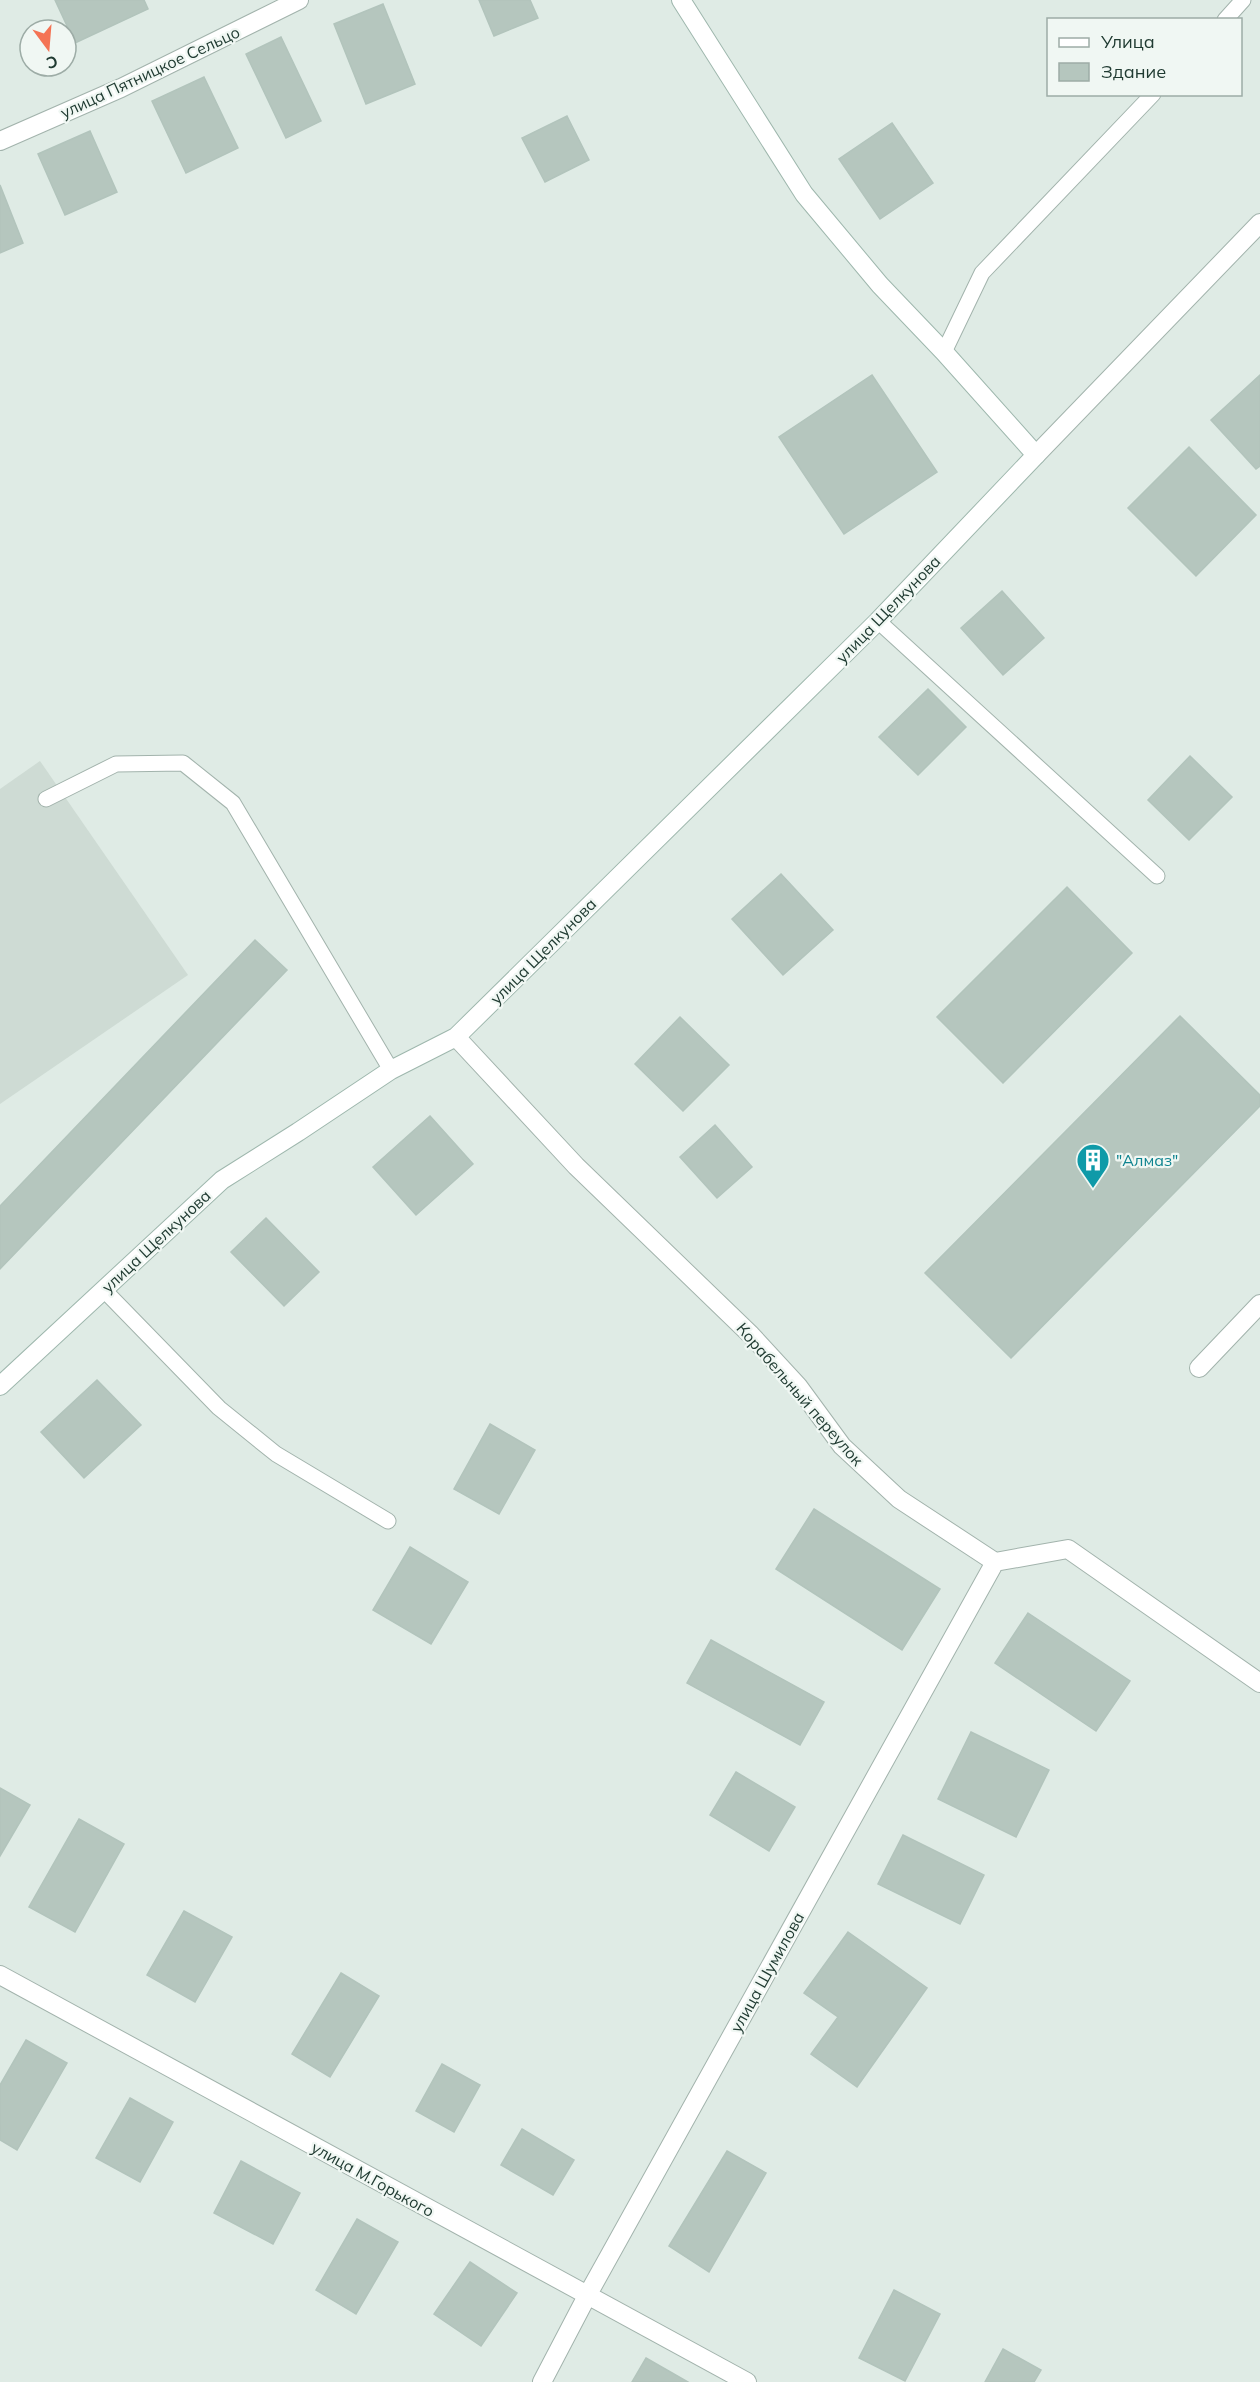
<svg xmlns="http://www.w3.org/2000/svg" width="1260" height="2382" viewBox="0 0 1260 2382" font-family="Mulish,sans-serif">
<rect width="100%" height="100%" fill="#dfebe5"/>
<!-- built -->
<path fill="#cedbd4" d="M40 761 188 975 0 1104V789Z"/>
<!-- building -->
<path fill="#b5c6be" stroke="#b2c4bc" stroke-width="1.5" d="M55 0H144L148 9 75 43Z
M479 0H530L538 18 494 36Z
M383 4 415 84 366 104 334 24Z
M281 37 321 121 286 138 246 54Z
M204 77 238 148 186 173 152 101Z
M567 116 589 160 545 182 522 138Z
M892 123 933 183 880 219 839 159Z
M90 131 117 192 65 215 38 154Z
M0 185 23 243 0 253Z
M872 375 937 472 844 534 779 437Z
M1260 375V466L1256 469 1211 420Z
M1189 447 1256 515 1196 576 1128 508Z
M1002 591 1044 638 1003 675 961 628Z
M928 689 966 727 918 775 879 737Z
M1190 756 1232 797 1189 840 1148 800Z
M781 874 833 930 783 975 732 919Z
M1067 887 1132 953 1003 1083 937 1017Z
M255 940 287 970 0 1269V1206Z
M1180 1016 1260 1095V1106L1011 1358 925 1273Z
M680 1017 729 1065 683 1111 635 1064Z
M430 1116 473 1164 416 1215 373 1167Z
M715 1125 752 1167 717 1198 680 1157Z
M266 1218 319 1272 284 1306 231 1252Z
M97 1380 141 1425 84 1478 41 1432Z
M490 1424 535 1450 499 1514 454 1489Z
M814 1509 940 1589 902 1650 776 1569Z
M410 1547 468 1582 431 1644 373 1610Z
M1028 1613 1130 1681 1096 1731 995 1663Z
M711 1640 824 1702 800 1745 687 1683Z
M971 1732 1049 1770 1016 1837 938 1799Z
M736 1772 795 1807 769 1851 710 1815Z
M0 1788 30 1805 0 1856Z
M79 1819 124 1844 75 1932 29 1907Z
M903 1835 984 1875 960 1924 878 1884Z
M184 1911 232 1937 195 2002 147 1975Z
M848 1932 927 1988 857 2087 811 2054 838 2017 804 1993Z
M341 1973 379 1996 330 2077 292 2054Z
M26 2040 67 2063 17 2150 0 2140V2085Z
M442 2064 480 2085 454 2132 416 2111Z
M130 2098 173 2122 140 2182 96 2158Z
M522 2129 574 2160 553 2195 501 2165Z
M727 2151 766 2173 709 2272 669 2246Z
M241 2161 300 2193 273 2244 214 2213Z
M357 2219 398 2242 356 2314 316 2290Z
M470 2262 517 2293 481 2346 434 2314Z
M894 2290 940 2314 905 2381 859 2358Z
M1003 2349 1041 2370 1034 2382H985Z
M646 2358 688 2382H632Z"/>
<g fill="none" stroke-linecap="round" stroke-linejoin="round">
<defs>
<path id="lane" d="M1225 20 1243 0
M944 352 982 273 1153 94
M878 621 1157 876
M46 799 116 764 183 763 233 803 391 1070
M104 1290 219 1408 276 1454 388 1521"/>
<path id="street" d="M0 141 121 88 299 0
M1036 455 1260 223
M456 1037 576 1166 751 1335 798 1386 842 1446 899 1499 995 1562 1068 1549 1260 1683
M1199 1368 1260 1304
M0 1975 747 2382
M542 2382 587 2296 995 1562"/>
<path id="secondary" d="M0 1386 222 1180 298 1132 391 1070 456 1037 878 621 1036 455 944 352 880 285 804 194 681 0"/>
</defs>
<!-- lane casing -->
<use href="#lane" stroke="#a2b3ac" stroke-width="17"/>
<!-- street casing -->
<use href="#street" stroke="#a2b3ac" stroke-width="20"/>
<!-- secondary casing -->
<use href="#secondary" stroke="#9eb7ad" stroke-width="20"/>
<!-- lane -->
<use href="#lane" stroke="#fff" stroke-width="15"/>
<!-- street -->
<use href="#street" stroke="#fff" stroke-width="18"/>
<!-- secondary -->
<use href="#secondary" stroke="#fff" stroke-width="18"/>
</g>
<!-- icons -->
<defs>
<symbol id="building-pin" viewBox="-11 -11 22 30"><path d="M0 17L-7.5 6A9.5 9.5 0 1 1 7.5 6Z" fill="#0f9aa8" stroke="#f0f7f3"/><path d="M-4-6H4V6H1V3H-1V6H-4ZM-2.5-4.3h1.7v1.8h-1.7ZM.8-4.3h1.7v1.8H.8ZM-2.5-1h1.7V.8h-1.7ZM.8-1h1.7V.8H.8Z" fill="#fff"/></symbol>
</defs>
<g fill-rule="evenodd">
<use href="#building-pin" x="1074" y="1141" width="38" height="52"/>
</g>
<g text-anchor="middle" stroke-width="4.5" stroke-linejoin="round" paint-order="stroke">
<!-- street labels -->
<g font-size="16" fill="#203b32" stroke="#f0f7f3">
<text transform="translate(150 72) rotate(-25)" y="6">улица Пятницкое Сельцо</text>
<text transform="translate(888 609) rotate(-46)" y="6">улица Щелкунова</text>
<text transform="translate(543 951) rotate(-45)" y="6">улица Щелкунова</text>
<text transform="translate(156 1241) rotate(-43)" y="6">улица Щелкунова</text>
<text transform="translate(800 1394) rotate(49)" y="6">Корабельный переулок</text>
<text transform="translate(767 1972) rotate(-61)" y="6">улица Шумилова</text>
<text transform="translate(373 2179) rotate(29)" y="6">улица М.Горького</text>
</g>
<!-- culture labels -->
<g font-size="16" fill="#0d838f" stroke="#f0f7f3" text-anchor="start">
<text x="1116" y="1166">"Алмаз"</text>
</g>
</g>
<!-- legend -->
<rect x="1047" y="18" width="195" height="78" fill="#f0f7f3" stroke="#9daca6" stroke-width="1.5"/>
<rect x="1059" y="38" width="30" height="9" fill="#ffffff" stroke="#9daca6" stroke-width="1.5"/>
<text x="1101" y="48" font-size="18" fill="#203b32">Улица</text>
<rect x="1059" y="63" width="30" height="18" fill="#b5c6be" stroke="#9daca6" stroke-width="1.5"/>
<text x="1101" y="78" font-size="18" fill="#203b32">Здание</text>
<!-- north arrow -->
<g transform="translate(48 48) rotate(164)"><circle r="28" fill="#f0f7f3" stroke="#9daca6" stroke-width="1.5"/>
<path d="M0-4.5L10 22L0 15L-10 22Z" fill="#f47354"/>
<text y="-9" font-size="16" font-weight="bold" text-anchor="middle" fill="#203b32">С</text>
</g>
</svg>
